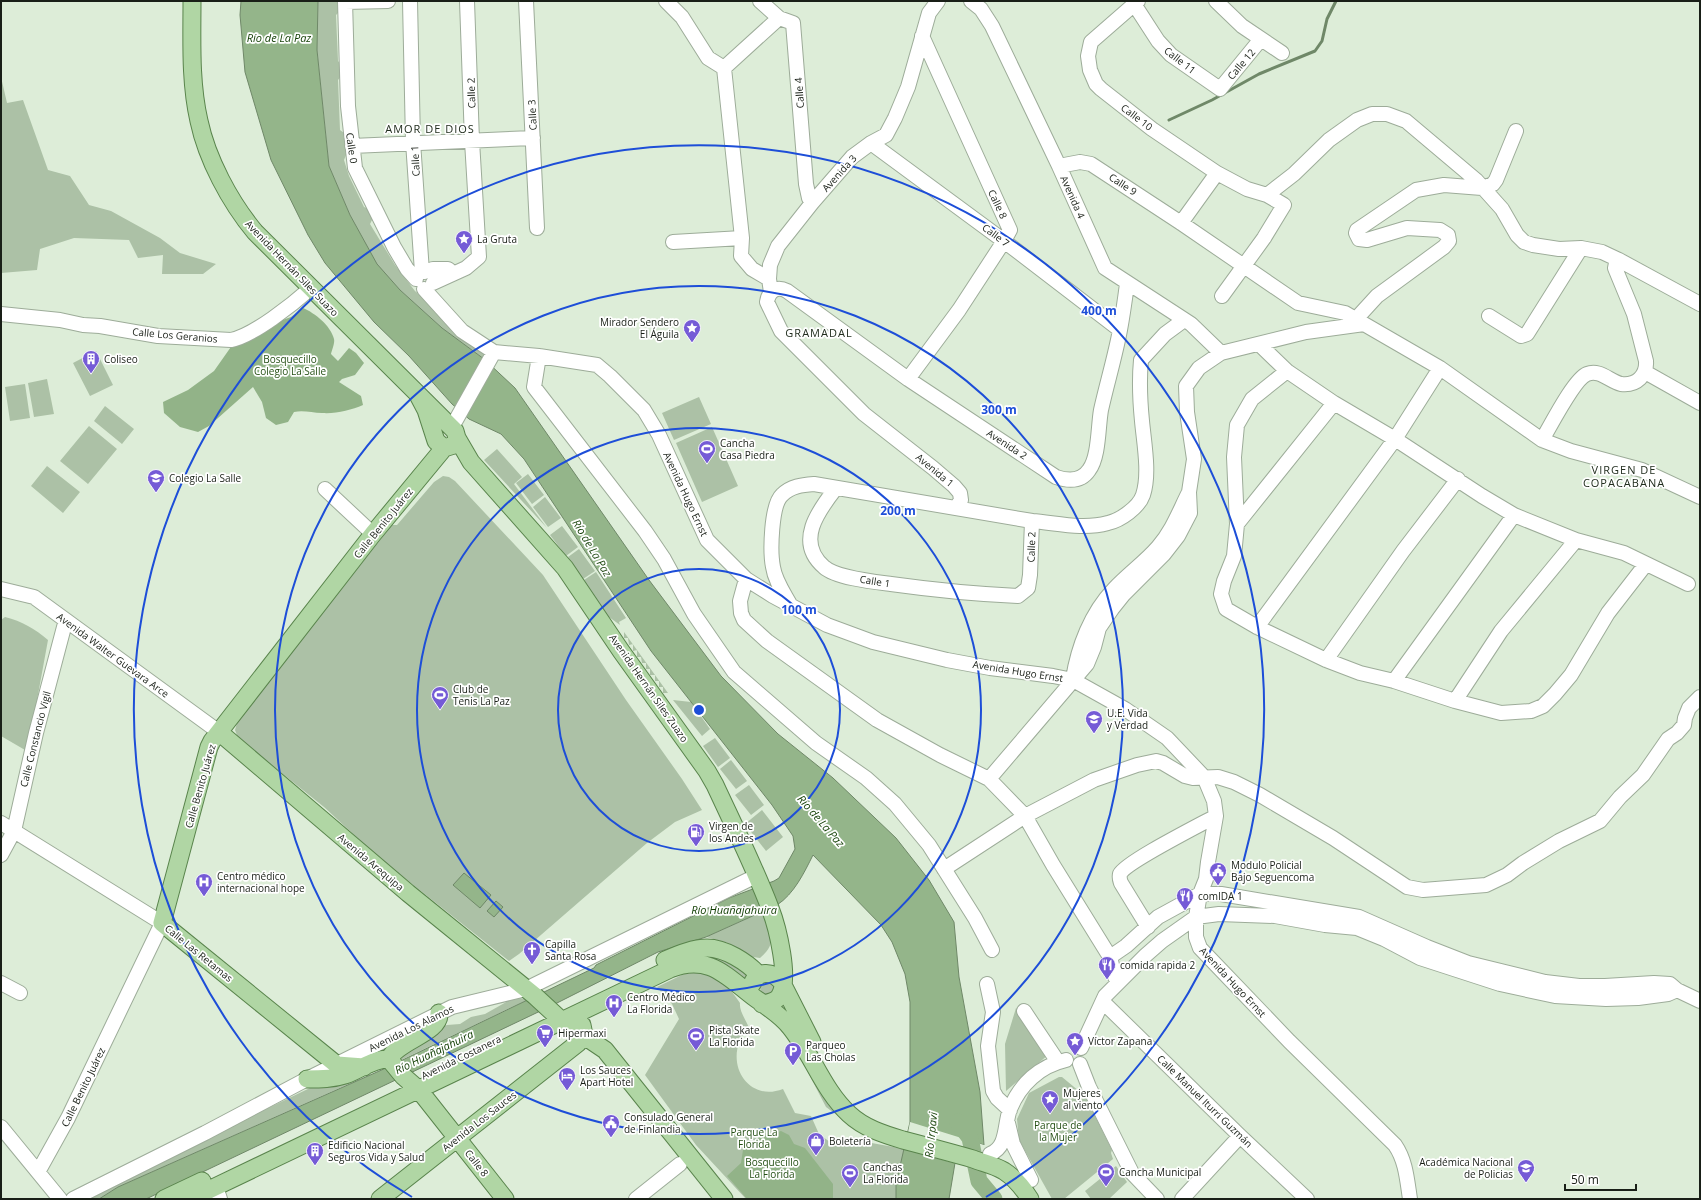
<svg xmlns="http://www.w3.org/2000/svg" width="1701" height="1200" viewBox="0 0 1701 1200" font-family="'Open Sans',sans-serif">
<rect width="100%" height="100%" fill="#ddedd8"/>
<!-- green -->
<path fill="#acc1a6" d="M318 1H340V11L336 15 338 61 342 66V75L338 80 340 130 344 133 346 155 344 160 349 176 364 207 369 209 373 218 370 224 395 265 415 291 486 354 484 359 442 328 400 290 376 264 350 215 329 166 317 50Z
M1 77 7 103 23 100 48 170 70 176 89 205 111 211 160 238 180 253 216 264 203 274H162L163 255 138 258 129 240 74 238 40 249 37 270 1 273Z
M96 351 113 385 90 396 73 363Z
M47 379 54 414 34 417 28 383Z
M25 384 30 418 10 421 5 387Z
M699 397 711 424 674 440 662 413Z
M105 406 134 429 122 444 94 421Z
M89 426 117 449 88 484 60 461Z
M712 427 738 486 702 502 676 443Z
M497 449 522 477 514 484 547 528 484 460Z
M47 466 80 492 63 513 31 486Z
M528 474 544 495 532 504 516 483Z
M443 476 449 477 455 481 543 575 626 700 682 779 702 810 675 822 647 843 519 954 509 961 378 857 324 807 238 738 235 730 238 720 392 525H397L434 482Z
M545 497 561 518 548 527 533 507Z
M562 526 578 547 566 556 550 535Z
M579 549 595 571 583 579 568 557Z
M596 572 626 618 619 622 620 625 609 617 584 580Z
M5 617C22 621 35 629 48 640L35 711 25 750 1 736V620Z
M624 632 668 693H663V687H659V681H655V675H650V669H646V663H642L641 657H637V650L633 651V644L629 645 628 638H624Z
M673 700 691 702 710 729 702 736Z
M715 738 730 758 718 767 703 746Z
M731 760 747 781 736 789 720 769Z
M749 785 764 805 751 815 735 795Z
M762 810 783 837 766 851 745 824Z
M764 911C770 931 779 942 760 958L753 957 728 943 706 937Z
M707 955H714L748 971 745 978 743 979 707 958Z
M694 973C719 974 727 984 740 1003 739 1011 746 1020 749 1028 721 1055 744 1104 783 1089L795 1113 811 1116 819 1134 834 1145 852 1137 866 1142 905 1149 896 1184V1199H746L696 1145 645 1075 679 1019 672 1004 657 987 684 974Z
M760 988a7 7 0 1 1 14 0a7 7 0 1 1-14 0Z
M520 998 527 1000 399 1061V1055L439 1028 447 1025 460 1024 471 1017 485 1014 508 1001Z
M1016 1008 1049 1054 1006 1091 1005 1044Z
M789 1036 846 1122 826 1107Z
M357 1077 360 1079 118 1187 99 1199H79L312 1087Z
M1059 1077H1062L1085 1096 1112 1150 1111 1153 1113 1159 1064 1199H1052L1019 1140 1017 1119 1029 1093Z
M1116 1166 1127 1182 1109 1199H1091L1085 1191Z"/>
<!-- forest -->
<path fill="#92b388" d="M303 308C315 313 331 326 334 339 335 343 332 350 331 354L338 361 349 348 356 353 364 363 355 375 342 379 339 382 361 396 363 405C351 410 336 414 322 413 312 413 304 410 294 412L288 422 276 425 266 418 262 402 253 387 209 426 198 432 180 427 164 413 163 402 188 390 214 371 233 344 271 324 291 317Z
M781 1131 789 1135 794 1144 805 1148 833 1184V1199H747L727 1176 741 1163 743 1150 760 1137Z"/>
<!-- water -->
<path fill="#94b58a" stroke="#6f8868" d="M241 1H318L317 50 329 166 350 215 377 264 400 290 442 328 484 359 515 388 649 580 721 676 778 734 833 778 896 838 929 880 954 922 959 977 980 1092 984 1145 964 1139 955 1163 949 1199H896V1184L910 1122V1002L905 974 892 942 881 925 813 855C804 873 794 894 777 905L706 937 658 952 555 1004 146 1199H99L118 1187 386 1068 594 968 596 965 729 898 774 881 779 878 795 849 793 836 772 805 651 651 524 459 501 434 469 419 452 404 409 356 374 322 325 263 308 235 271 160 245 72 240 15Z
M464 873 491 895 480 908 453 885Z
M496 901 503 907 494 917 487 911Z"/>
<!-- pier -->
<path fill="#ddedd8" d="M910 1122 984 1145H986L983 1147 966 1141 957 1164 905 1149Z"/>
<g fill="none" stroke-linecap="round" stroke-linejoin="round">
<!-- stream -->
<path stroke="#6f8868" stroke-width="3" d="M1169 120 1212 100 1259 74 1315 51 1322 41 1327 19 1336 1"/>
<!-- river -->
<path stroke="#94b58a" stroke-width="17" d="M958 1122 970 1138 979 1181 994 1199"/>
<defs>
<path id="minor" d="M345 1 348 106 355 168 394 247 407 269 416 279
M410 1 413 142 422 272
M526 1 537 228
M666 1 682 17 708 58 724 68
M760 1 779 18 793 23 806 184 809 198 812 203
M971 1 981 9 992 26 1059 166 1105 268 1191 324 1221 353
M1138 1 1091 42 1088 56 1090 70 1096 84 1101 89 1152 129 1217 173 1181 223
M1216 1 1242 26 1282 53
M345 2 388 1
M1134 4 1158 41 1171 55 1220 89 1261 39
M724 68 742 238 741 256 752 269 769 279
M724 68 779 18
M871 143 1004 241 1120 330
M352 146 533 138
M1059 166 1080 162 1091 164 1181 223 1298 303 1345 313 1440 368 1542 440 1571 451 1642 470 1700 497
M1217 173 1247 189 1267 195 1294 174 1329 140 1357 120 1372 114H1387L1406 121 1476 180 1502 209 1517 235 1524 242 1533 245 1559 249 1581 248 1602 252 1619 260
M673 242 742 238
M424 272 433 269H448L453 273
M433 283 466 268 479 257 472 141 467 1
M424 289 462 331 494 352 539 356 597 365 610 376 644 410 659 435 707 540 746 579 773 596 827 625 873 642 947 660 990 668 1053 676 1073 680 1125 709 1167 738 1204 777 1214 801 1216 816 1208 862 1206 879 1200 894 1196 917V937L1200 948 1289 1041 1395 1145C1406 1161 1407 1180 1410 1199
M771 292 769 279 770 265 778 246 812 203 852 157 871 143 886 135 895 118 908 87 929 13 938 1
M1222 296 1264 238 1284 205 1267 195
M1 314 60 320 83 325 100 326 158 336 231 340C253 336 293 304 311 288
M1489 316 1521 336 1527 334 1581 248
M1356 319 1377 296 1444 247 1449 241 1448 235 1440 230 1407 228 1367 240 1359 239 1356 233 1357 230 1416 190 1444 185 1482 188 1493 184 1496 180 1516 131
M1259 344 1287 371 1334 403 1395 439 1482 496 1514 515 1576 540 1624 553 1688 584
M539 356 534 387 645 531 664 559 694 614 734 672 816 743 866 778 895 804 929 845 975 918 992 950
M1287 371 1252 399 1237 425 1234 457 1237 524 1234 556 1224 581 1221 594 1226 609 1257 627 1326 660 1360 673 1394 681 1455 701 1501 713 1531 711 1543 706 1555 694 1571 675 1608 613 1646 564
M1645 372 1700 403
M908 379 959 310 1004 241 1010 230 922 36
M452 427 494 352
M1542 440C1550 427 1574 379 1587 374 1600 369 1609 381 1621 384 1637 386 1647 375 1646 361L1634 314 1615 268 1616 263 1619 260 1700 304
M325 489 373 534
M956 508 961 500 960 493 954 486 933 468 864 414 781 331 767 302C769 290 777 286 787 291L908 379 1056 477C1068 481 1081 482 1089 470 1099 457 1098 427 1101 410 1107 383 1115 357 1120 330 1123 314 1125 299 1127 284
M1032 521C1057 523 1083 530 1108 523 1121 520 1139 507 1143 495 1150 474 1144 443 1142 421 1140 401 1139 381 1141 360L1165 334 1184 320
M1237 524 1334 403
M746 579 740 601 741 613 744 620 767 641 877 720 940 755 989 779 1025 816 1053 865 1110 957 1115 977 1119 981
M1 589 34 597 219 732
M791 606C784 593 775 581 773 567 770 552 771 505 782 495 791 486 802 485 814 484L1032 521 1030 575 1028 588 1018 596C975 594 934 590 891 584 875 582 836 578 824 567 795 542 818 511 836 488
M1257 627 1395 439 1440 368
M1326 660 1403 551 1458 479
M1073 679C1078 647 1091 613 1114 589 1128 574 1145 562 1158 547 1172 531 1179 512 1188 494
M1394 681 1514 515
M1455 701 1501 631 1576 540
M989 779 1087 664 1094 647 1099 628 1112 609 1124 594 1164 554 1178 536 1190 513 1189 492 1194 459 1187 412 1186 386 1199 368 1221 353 1306 332 1364 324
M1 823 162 923 68 1118 38 1172
M1 855 14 831 36 733 64 627 67 621
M944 869 1025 816 1094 780 1137 765 1156 761 1163 763 1185 776 1193 778 1218 777 1234 782 1260 795 1333 838 1407 887 1423 890 1486 885 1507 875 1523 863 1559 841 1600 821 1620 797 1643 775 1668 739 1677 733 1684 725 1685 718 1689 708 1700 697
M1148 927 1121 883C1120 880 1119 878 1120 874 1126 862 1200 825 1216 816
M1110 957 1126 946 1158 917 1200 894H1221L1359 917 1427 947 1468 963 1545 982 1579 986H1605L1654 983 1670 984 1677 990 1700 1001
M1 983 20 993
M987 984 993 1012 988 1046 993 1091 997 1098 1010 1110
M1103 1002 1240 1136 1307 1199
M1024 1011 1058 1062
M1081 1048 1105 996 1146 955 1162 941 1196 917 1219 914 1275 916 1325 925 1357 928 1384 939 1420 958 1500 984 1555 996 1606 999 1638 998 1668 994 1677 990
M1080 1064 1089 1087 1132 1173 1157 1199
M1008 1123 1013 1144 1031 1180
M1 1127 60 1199
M990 1154C1008 1147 1004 1125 1010 1109 1020 1084 1040 1066 1066 1060
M216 1187 220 1199
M73 1199 205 1133 307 1079 452 1007 526 989 756 876
M636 1199 680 1164
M1182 1199 1240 1136"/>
<path id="major" d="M192 1C192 40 190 82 199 121 207 159 230 202 255 232L455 431 457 438 454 445 444 448 436 441 426 410 417 393
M457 438 471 462 565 568 621 651 707 771 715 785C734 826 754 866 770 908 777 926 791 980 779 997 775 1002 768 1003 762 1004
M219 732 408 893 535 996 562 1021 605 1050 724 1199
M665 960C677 955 693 948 707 948 725 948 747 962 759 975
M752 984C758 970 772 971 781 981L812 1042
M389 1059 403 1076 419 1090 505 1199
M389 1059C397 1041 441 1033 439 1013
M364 1067 337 1065 162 923 209 747 212 741 373 534 444 448
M307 1079C320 1079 333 1079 345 1075 360 1070 374 1058 389 1059
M164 1199 202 1181
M190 1199 670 969C709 953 727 977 755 998 767 1007 781 1015 790 1027 812 1054 823 1090 849 1114 864 1128 883 1134 903 1140 926 1146 949 1152 973 1159 983 1163 994 1165 1004 1171 1015 1178 1023 1188 1030 1199
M380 1199 578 1043 584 1035 582 1025"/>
</defs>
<!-- minor casing -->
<use href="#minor" stroke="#9dac99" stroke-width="16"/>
<!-- major casing -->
<use href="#major" stroke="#59844c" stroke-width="19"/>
<!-- minor -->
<use href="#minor" stroke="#fff" stroke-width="14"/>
<!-- major -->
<use href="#major" stroke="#b0d6a4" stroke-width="17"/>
</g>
<!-- distance rings -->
<g fill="none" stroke="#1d4ed8" stroke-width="2">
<circle cx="699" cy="710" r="141"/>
<circle cx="699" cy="710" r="282"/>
<circle cx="699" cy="710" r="424"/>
<path d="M412 1197A565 565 0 1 1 986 1197"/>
</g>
<!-- icons -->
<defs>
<symbol id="sight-pin" viewBox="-11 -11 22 30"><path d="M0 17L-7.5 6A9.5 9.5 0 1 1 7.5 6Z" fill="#755bd6" stroke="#fff"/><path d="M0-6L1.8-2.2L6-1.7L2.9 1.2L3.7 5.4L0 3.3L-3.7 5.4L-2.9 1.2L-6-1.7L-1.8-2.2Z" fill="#fff"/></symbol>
<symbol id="building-pin" viewBox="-11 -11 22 30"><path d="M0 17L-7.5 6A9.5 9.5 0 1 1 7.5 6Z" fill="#755bd6" stroke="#fff"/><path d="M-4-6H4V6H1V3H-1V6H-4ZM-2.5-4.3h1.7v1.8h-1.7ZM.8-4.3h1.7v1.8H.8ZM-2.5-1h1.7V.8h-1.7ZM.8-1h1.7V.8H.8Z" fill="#fff"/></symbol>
<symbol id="stadium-pin" viewBox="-11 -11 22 30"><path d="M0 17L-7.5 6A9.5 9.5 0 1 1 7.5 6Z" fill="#755bd6" stroke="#fff"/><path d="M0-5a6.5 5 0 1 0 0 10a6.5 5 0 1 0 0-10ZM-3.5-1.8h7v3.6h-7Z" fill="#fff"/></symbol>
<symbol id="school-pin" viewBox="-11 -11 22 30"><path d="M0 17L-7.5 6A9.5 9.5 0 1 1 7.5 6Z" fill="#755bd6" stroke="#fff"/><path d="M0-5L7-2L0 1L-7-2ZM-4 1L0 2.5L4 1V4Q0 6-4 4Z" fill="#fff"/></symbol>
<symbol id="fuel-pin" viewBox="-11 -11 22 30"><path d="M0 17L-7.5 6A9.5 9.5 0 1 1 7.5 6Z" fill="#755bd6" stroke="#fff"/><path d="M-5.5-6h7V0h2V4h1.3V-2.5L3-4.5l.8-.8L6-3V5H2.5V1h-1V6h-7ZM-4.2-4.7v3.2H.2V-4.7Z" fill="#fff"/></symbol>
<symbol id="civic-pin" viewBox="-11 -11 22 30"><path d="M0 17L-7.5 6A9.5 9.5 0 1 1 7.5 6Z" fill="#755bd6" stroke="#fff"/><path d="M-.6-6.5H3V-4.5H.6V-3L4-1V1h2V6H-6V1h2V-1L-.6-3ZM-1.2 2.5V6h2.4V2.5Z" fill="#fff"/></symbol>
<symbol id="hospital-pin" viewBox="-11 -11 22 30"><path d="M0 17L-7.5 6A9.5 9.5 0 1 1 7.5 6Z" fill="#755bd6" stroke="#fff"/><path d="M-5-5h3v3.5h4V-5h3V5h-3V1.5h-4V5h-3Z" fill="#fff"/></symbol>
<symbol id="restaurant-pin" viewBox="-11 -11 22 30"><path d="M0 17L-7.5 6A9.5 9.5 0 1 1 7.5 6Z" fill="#755bd6" stroke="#fff"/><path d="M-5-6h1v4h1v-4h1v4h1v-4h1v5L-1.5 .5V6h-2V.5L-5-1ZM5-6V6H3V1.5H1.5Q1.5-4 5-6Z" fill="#fff"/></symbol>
<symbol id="church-pin" viewBox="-11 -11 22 30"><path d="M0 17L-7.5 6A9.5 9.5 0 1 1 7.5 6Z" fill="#755bd6" stroke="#fff"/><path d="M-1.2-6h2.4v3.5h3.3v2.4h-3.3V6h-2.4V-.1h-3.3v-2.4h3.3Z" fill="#fff"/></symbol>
<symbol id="supermarket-pin" viewBox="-11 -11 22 30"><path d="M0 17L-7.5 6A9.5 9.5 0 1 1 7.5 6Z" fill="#755bd6" stroke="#fff"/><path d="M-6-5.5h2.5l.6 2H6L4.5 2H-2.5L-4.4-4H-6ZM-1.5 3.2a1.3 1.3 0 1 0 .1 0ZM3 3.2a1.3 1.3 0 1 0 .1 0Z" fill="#fff"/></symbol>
<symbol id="parking-pin" viewBox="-11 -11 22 30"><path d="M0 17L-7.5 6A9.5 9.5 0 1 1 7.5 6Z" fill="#755bd6" stroke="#fff"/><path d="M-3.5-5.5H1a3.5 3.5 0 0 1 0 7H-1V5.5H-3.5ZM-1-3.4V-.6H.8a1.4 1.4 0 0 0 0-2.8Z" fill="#fff"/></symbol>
<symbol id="hotel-pin" viewBox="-11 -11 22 30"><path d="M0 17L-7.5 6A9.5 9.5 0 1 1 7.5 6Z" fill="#755bd6" stroke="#fff"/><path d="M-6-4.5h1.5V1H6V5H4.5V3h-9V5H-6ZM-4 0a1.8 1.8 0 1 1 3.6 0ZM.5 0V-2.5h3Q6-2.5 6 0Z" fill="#fff"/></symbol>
<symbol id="shop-pin" viewBox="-11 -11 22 30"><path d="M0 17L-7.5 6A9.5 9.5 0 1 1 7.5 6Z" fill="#755bd6" stroke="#fff"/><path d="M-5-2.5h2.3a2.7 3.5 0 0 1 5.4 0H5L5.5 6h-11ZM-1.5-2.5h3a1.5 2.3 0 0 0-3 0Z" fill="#fff"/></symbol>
<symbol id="university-pin" viewBox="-11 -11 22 30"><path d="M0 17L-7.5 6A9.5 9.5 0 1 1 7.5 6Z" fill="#755bd6" stroke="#fff"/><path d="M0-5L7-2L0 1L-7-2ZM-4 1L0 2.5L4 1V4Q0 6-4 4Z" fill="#fff"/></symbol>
</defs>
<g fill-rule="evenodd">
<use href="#sight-pin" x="454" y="229" width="20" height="27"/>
<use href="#sight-pin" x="682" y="318" width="20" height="27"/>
<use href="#building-pin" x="81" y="349" width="20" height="27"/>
<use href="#stadium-pin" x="697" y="439" width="20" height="27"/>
<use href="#school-pin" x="146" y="468" width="20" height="27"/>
<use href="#stadium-pin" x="430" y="685" width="20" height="27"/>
<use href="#school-pin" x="1084" y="709" width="20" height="27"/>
<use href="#fuel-pin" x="686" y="822" width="20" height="27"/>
<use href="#civic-pin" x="1208" y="861" width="20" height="27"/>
<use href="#hospital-pin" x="194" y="872" width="20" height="27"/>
<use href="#restaurant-pin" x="1175" y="886" width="20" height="27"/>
<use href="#church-pin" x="522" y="940" width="20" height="27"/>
<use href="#restaurant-pin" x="1097" y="955" width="20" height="27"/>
<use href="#hospital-pin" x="604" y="993" width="20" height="27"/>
<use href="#supermarket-pin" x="535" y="1023" width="20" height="27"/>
<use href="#stadium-pin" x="686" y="1026" width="20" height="27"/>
<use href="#sight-pin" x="1065" y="1031" width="20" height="27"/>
<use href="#parking-pin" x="783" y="1041" width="20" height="27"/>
<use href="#hotel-pin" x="557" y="1066" width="20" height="27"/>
<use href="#sight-pin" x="1040" y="1089" width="20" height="27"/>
<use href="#civic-pin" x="601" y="1113" width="20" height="27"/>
<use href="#shop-pin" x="806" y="1131" width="20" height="27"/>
<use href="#building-pin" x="305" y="1141" width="20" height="27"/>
<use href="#university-pin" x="1516" y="1158" width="20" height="27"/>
<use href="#stadium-pin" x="1096" y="1162" width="20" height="27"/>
<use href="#stadium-pin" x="840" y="1163" width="20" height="27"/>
</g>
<g text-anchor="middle" stroke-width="3.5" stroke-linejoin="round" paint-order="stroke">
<!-- street labels -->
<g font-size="10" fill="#191f17" stroke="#fff">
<text transform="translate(1180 60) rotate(38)" y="4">Calle 11</text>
<text transform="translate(1241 64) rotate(-50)" y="4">Calle 12</text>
<text transform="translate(471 93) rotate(-92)" y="4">Calle 2</text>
<text transform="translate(799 93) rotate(-94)" y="4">Calle 4</text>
<text transform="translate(532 115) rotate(-93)" y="4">Calle 3</text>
<text transform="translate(1137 117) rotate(37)" y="4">Calle 10</text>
<text transform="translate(352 148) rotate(82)" y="4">Calle 0</text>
<text transform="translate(415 161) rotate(-93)" y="4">Calle 1</text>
<text transform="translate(839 173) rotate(-48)" y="4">Avenida 3</text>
<text transform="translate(1123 184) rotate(33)" y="4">Calle 9</text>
<text transform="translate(1073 197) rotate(66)" y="4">Avenida 4</text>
<text transform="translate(998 204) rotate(65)" y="4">Calle 8</text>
<text transform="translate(996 235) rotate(37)" y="4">Calle 7</text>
<text transform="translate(292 268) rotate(46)" y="4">Avenida Hernán Siles Suazo</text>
<text transform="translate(175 335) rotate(5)" y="4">Calle Los Geranios</text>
<text transform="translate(1007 444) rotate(33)" y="4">Avenida 2</text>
<text transform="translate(935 470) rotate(40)" y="4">Avenida 1</text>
<text transform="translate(686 494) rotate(65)" y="4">Avenida Hugo Ernst</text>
<text transform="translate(383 523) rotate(-51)" y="4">Calle Benito Juárez</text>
<text transform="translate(1031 547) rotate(-88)" y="4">Calle 2</text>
<text transform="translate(875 581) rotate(9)" y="4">Calle 1</text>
<text transform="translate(113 655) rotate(36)" y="4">Avenida Walter Guevara Arce</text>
<text transform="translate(1018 671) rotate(9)" y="4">Avenida Hugo Ernst</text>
<text transform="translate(649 688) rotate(55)" y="4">Avenida Hernán Siles Zuazo</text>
<text transform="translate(35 739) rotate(-76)" y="4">Calle Constancio Vigil</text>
<text transform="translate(200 786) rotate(-74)" y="4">Calle Benito Juárez</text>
<text transform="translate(371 862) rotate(40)" y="4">Avenida Arequipa</text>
<text transform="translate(199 953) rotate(39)" y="4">Calle Las Retamas</text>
<text transform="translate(1233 982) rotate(47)" y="4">Avenida Hugo Ernst</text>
<text transform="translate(411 1028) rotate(-26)" y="4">Avenida Los Alamos</text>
<text transform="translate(461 1057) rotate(-26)" y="4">Avenida Costanera</text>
<text transform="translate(83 1087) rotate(-64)" y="4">Calle Benito Juárez</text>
<text transform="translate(1205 1101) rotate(44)" y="4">Calle Manuel Iturri Guzmán</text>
<text transform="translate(479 1121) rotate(-38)" y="4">Avenida Los Sauces</text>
<text transform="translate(477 1163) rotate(52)" y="4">Calle 8</text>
</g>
<!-- poi labels -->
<g font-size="10" fill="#191f17" stroke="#fff" text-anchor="start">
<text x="477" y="243">La Gruta</text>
<text x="679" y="326" text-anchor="end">Mirador Sendero<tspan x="679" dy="12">El Águila</tspan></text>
<text x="104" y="363">Coliseo</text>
<text x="720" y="447">Cancha<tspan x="720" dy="12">Casa Piedra</tspan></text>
<text x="169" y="482">Colegio La Salle</text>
<text x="453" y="693">Club de<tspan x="453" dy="12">Tenis La Paz</tspan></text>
<text x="1107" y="717">U.E. Vida<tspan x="1107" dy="12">y Verdad</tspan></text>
<text x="709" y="830">Virgen de<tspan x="709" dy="12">los Andes</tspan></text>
<text x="1231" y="869">Modulo Policial<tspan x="1231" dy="12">Bajo Seguencoma</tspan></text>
<text x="217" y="880">Centro médico<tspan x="217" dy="12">internacional hope</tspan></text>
<text x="1198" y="900">comIDA 1</text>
<text x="545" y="948">Capilla<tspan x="545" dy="12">Santa Rosa</tspan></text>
<text x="1120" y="969">comida rapida 2</text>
<text x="627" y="1001">Centro Médico<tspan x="627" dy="12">La Florida</tspan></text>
<text x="709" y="1034">Pista Skate<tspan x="709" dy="12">La Florida</tspan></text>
<text x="558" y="1037">Hipermaxi</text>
<text x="1088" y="1045">Víctor Zapana</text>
<text x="806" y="1049">Parqueo<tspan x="806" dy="12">Las Cholas</tspan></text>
<text x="580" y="1074">Los Sauces<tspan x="580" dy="12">Apart Hotel</tspan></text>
<text x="1063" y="1097">Mujeres<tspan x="1063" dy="12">al viento</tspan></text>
<text x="624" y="1121">Consulado General<tspan x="624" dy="12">de Finlandia</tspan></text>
<text x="829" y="1145">Boletería</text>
<text x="328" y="1149">Edificio Nacional<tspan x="328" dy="12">Seguros Vida y Salud</tspan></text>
<text x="1513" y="1166" text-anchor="end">Académica Nacional<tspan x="1513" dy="12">de Policias</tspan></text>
<text x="863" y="1171">Canchas<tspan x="863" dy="12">La Florida</tspan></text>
<text x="1119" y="1176">Cancha Municipal</text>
</g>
<!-- park labels -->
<g font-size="10" fill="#244f14" stroke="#fff">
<text x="290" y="363">Bosquecillo<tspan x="290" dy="12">Colegio La Salle</tspan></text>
<text x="1058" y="1129">Parque de<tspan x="1058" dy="12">la Mujer</tspan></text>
<text x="754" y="1136">Parque La<tspan x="754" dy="12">Florida</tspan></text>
<text x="772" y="1166">Bosquecillo<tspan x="772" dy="12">La Florida</tspan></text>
</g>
<!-- water labels -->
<g font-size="11" font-style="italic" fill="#0f3c00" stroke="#fff">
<text x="279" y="42">Río de La Paz</text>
<text transform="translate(592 548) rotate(59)" y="4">Río de La Paz</text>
<text transform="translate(821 821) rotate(49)" y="4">Río de La Paz</text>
<text x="734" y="914">Río Huañajahuira</text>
<text transform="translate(434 1052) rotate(-26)" y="4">Río Huañajahuira</text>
<text transform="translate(931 1135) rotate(-84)" y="4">Río Irpavi</text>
</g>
<!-- neighbourhood labels -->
<g font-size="11" letter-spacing="1" fill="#212d1e" stroke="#fff">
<text x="430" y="133">AMOR DE DIOS</text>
<text x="819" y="337">GRAMADAL</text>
<text x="1624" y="474">VIRGEN DE<tspan x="1624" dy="13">COPACABANA</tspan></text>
</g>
</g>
<circle cx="699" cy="710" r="6" fill="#1d4ed8" stroke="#fff" stroke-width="2"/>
<g font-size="12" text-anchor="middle" font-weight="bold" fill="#1d4ed8" stroke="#fff" stroke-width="3.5" stroke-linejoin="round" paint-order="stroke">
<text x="1099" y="315">400 m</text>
<text x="999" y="414">300 m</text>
<text x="898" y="515">200 m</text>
<text x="799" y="614">100 m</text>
</g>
<!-- border -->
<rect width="1701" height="1200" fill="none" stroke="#191f17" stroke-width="4"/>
<!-- scale -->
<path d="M1565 1184v6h71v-6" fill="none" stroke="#191f17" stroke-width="2"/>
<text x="1571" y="1184" font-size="12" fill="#191f17" stroke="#ffffff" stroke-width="3" paint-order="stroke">50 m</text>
</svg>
